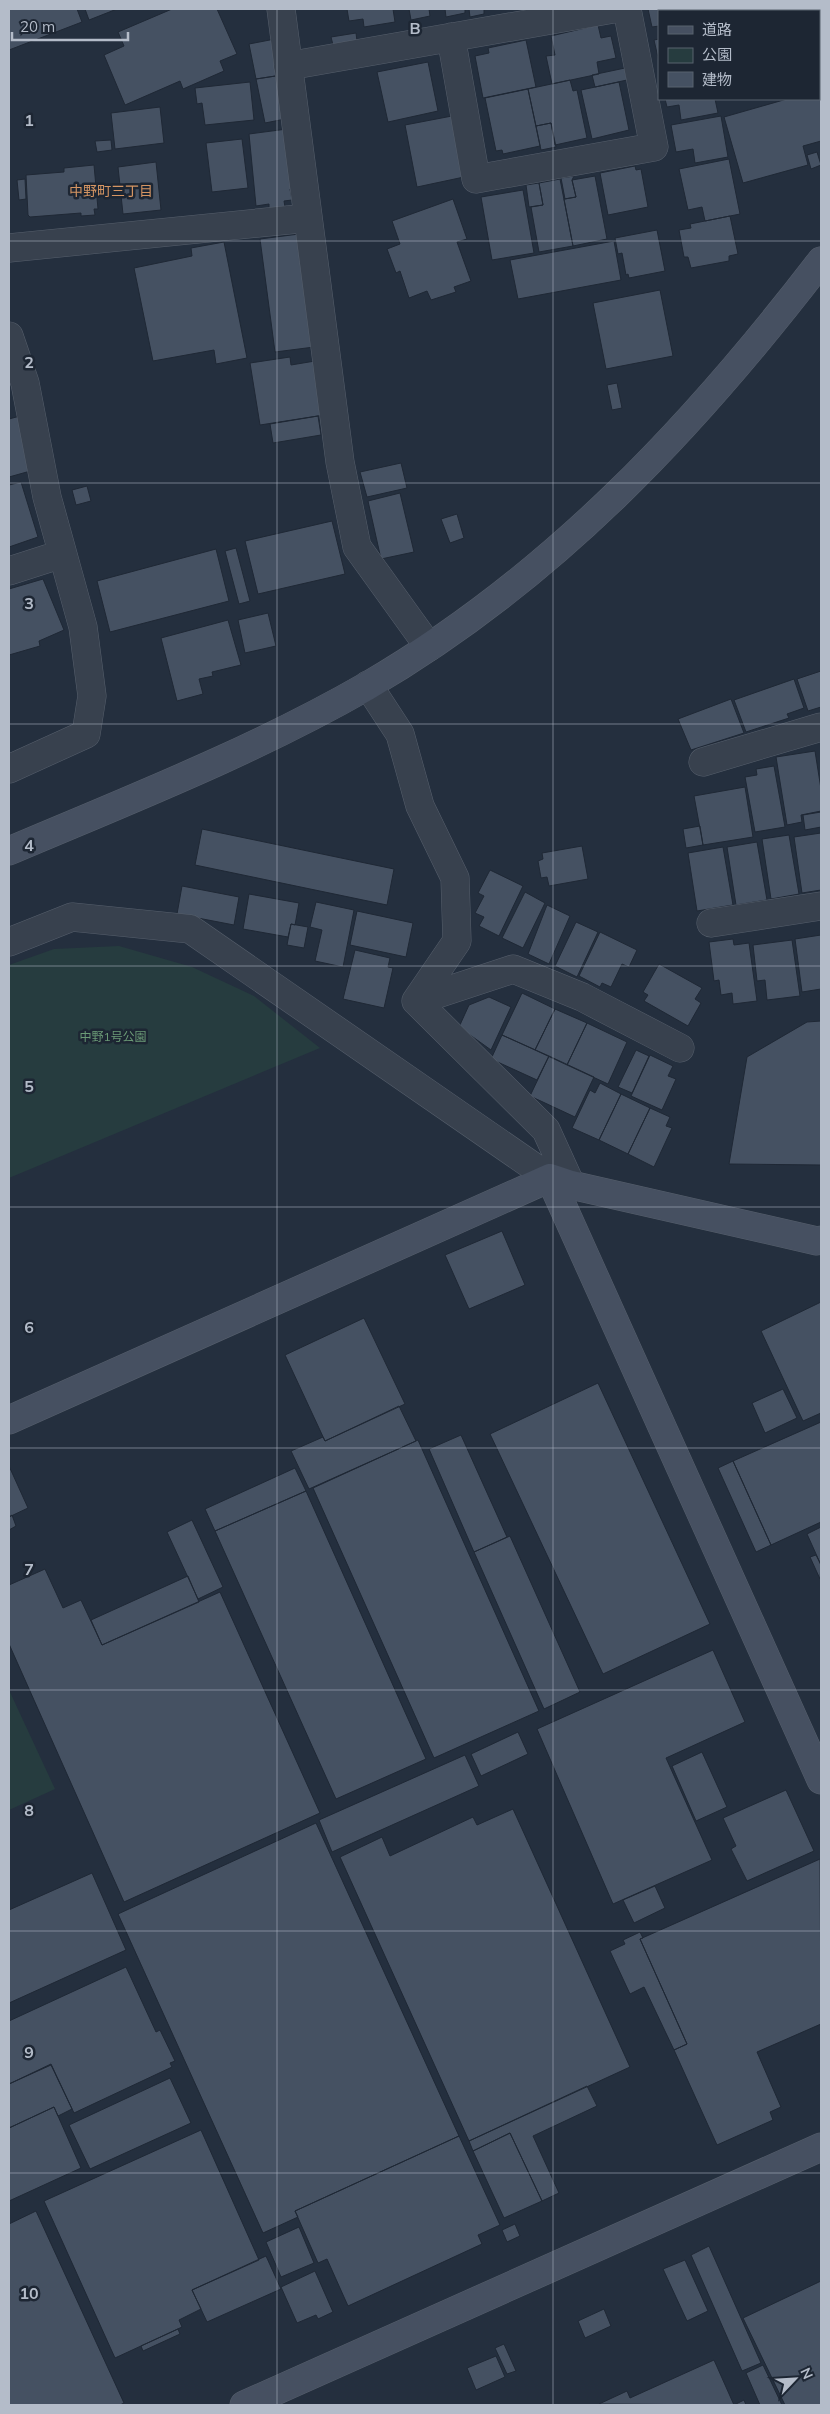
<svg xmlns="http://www.w3.org/2000/svg" width="830" height="2414" viewBox="0 0 830 2414" font-family="Mulish,'Noto Sans JP',sans-serif">
<rect width="100%" height="100%" fill="#242f3e"/>
<!-- green -->
<path fill="#263c3f" d="M119 946 192 967 254 996 320 1048 9 1178V965L54 949Z
M9 1690 55 1789 9 1810Z"/>
<!-- building -->
<path fill="#455162" stroke="#1f2835" d="M9 9H77L82 22 9 50Z
M85 9H117L89 20Z
M172 9H217L237 54 220 61 224 71 183 89 180 81 125 105 104 55 124 46 118 32Z
M347 9H393L395 22 364 27 363 19 349 21Z
M409 9H429L430 16 411 20Z
M445 9H465V13L446 17Z
M469 9H484V14L470 17Z
M648 9H697L698 11H659V26L652 27Z
M598 25 601 38 611 36 616 58 597 62 599 74 552 84 546 56 555 55 551 36Z
M356 33 357 41 333 45 331 37Z
M275 39 282 75 256 79 249 44Z
M659 39V62L654 40Z
M526 40 536 87 483 98 475 56 489 53 488 48Z
M428 62 438 111 388 122 377 72Z
M625 68 627 80 595 87 592 75Z
M282 75 290 118 265 123 256 79Z
M570 80 573 91 577 90 587 138 555 145 551 123 536 126 528 89Z
M250 82 254 120 205 125 202 103 197 104 195 88Z
M619 82 629 130 592 139 581 90Z
M528 89 540 146 503 154 502 150 496 151 485 98Z
M819 89H821V141L803 146 808 165 743 183 724 117 787 99H819Z
M665 99H715L718 113 681 120 679 105 667 107Z
M160 107 164 143 115 149 111 113Z
M452 116 464 177 417 187 405 125Z
M721 116 728 157 695 163 693 149 676 152 671 125Z
M551 123 556 147 541 150 536 126Z
M287 129 298 188 290 189 292 200 284 201 285 207 269 209V204L256 206 249 134Z
M242 139 248 188 212 192 206 143Z
M111 140 112 150 97 152 95 141Z
M817 152 821 165 811 169 807 155Z
M729 159 740 214 705 221 702 207 688 210 679 169Z
M156 162 161 210 123 214 118 167Z
M94 165 98 209H94L95 215 81 216V213L30 217 28 215 26 175 64 172V168Z
M635 166 636 170 641 169 648 207 608 215 600 173Z
M574 176 572 180 576 197 565 199 561 178Z
M595 176 607 239 573 246 564 199 576 197 572 180Z
M25 179 26 199 19 200 17 180Z
M560 179 573 246 539 252 531 207 543 205 539 183Z
M539 183 543 205 529 207 526 185Z
M523 190 534 253 492 260 481 197Z
M453 199 467 239 457 242 471 281 454 287 456 292 431 300 427 291 409 298 400 271 396 273 387 249 400 244 392 221Z
M730 216 738 254 729 256V261L691 268 688 257H684L679 230 691 228 690 224Z
M657 230 665 271 629 278 628 274 626 275 622 253 618 254 615 238Z
M307 233 322 346 275 352 260 239Z
M614 241 621 280 518 299 510 260Z
M224 242 247 358 216 364 214 350 153 361 134 268 192 256 191 248Z
M660 290 673 356 606 369 593 303Z
M290 357 291 365 315 361 324 415 260 425 250 363Z
M617 383 622 408 612 410 607 385Z
M20 416 34 470 9 477V419Z
M318 416 321 435 273 443 270 424Z
M401 463 407 488 367 497 360 472Z
M21 482 38 537 9 547V485Z
M87 486 91 501 76 505 72 490Z
M400 493 414 552 381 559 368 501Z
M457 514 464 538 450 543 441 519Z
M332 521 345 574 258 594 245 541Z
M236 548 250 601 239 604 225 551Z
M216 549 229 601 110 632 97 581Z
M43 579 64 630 39 641 40 646 9 655V589Z
M268 613 276 646 245 653 238 620Z
M228 620 241 665 212 672 213 676 199 679 203 694 177 701 161 638Z
M821 671V707L808 711 797 679Z
M794 679 804 708 787 714 789 718 746 732 734 700Z
M731 699 744 733 691 750 678 719Z
M815 751 821 789V811L801 815 802 822 787 825 776 757Z
M774 766 785 827 755 832 745 777 757 775 756 769Z
M745 787 753 837 703 845 694 796Z
M821 812V827L805 830 803 815Z
M700 826 703 845 686 848 683 829Z
M202 829 394 869 387 905 195 865Z
M821 833V890L802 893 794 837Z
M789 835 799 894 771 899 762 839Z
M757 842 767 900 736 905 727 847Z
M582 846 588 879 549 886 547 877 541 878 538 861 543 859 542 853Z
M723 847 733 905 697 911 688 853Z
M490 870 523 886 499 936 479 926 484 917 475 913 484 896 478 893Z
M182 886 239 897 234 925 177 914Z
M525 892 545 903 523 948 502 938Z
M249 894 299 903 295 925 291 924 288 937 243 929Z
M316 902 354 910 343 967 315 961 322 930 310 927Z
M547 905 570 916 549 964 528 954Z
M357 911 413 923 406 957 350 945Z
M576 922 598 932 577 977 555 966Z
M291 924 308 927 304 948 287 945Z
M600 932 637 950 629 967 622 964 611 987 602 983 600 987 579 976Z
M821 935V989L802 992 795 939Z
M733 939 734 945 749 943 757 1001 733 1004 732 993 721 995 719 980 714 981 709 942Z
M792 940 800 996 767 1000 765 980 757 981 753 945Z
M355 950 390 958 388 967 393 968 384 1008 343 999Z
M659 964 702 988 695 999 701 1003 688 1026 644 1001 648 995 643 992Z
M522 993 555 1009 535 1050 502 1035Z
M489 997 511 1007 491 1050 459 1027 469 1005Z
M555 1009 587 1023 567 1065 535 1050Z
M821 1021V1165L729 1164 747 1057 807 1022Z
M587 1023 627 1042 608 1084 567 1065Z
M502 1035 549 1056 537 1080 491 1059Z
M636 1050 649 1056 632 1093 618 1087Z
M650 1055 673 1066 668 1076 676 1079 662 1110 631 1096Z
M549 1056 594 1077 575 1117 530 1096Z
M600 1083 621 1094 599 1140 572 1128 590 1090 595 1093Z
M621 1094 650 1108 628 1154 599 1140Z
M650 1108 670 1117 666 1126 672 1128 654 1167 628 1154Z
M502 1231 525 1285 469 1309 445 1255Z
M821 1302V1413L803 1421 761 1331Z
M364 1318 405 1404 325 1441 285 1355Z
M598 1383 710 1624 603 1674 490 1434Z
M783 1389 797 1418 765 1433 752 1403Z
M399 1406 416 1441 309 1489 291 1451 323 1437 325 1441Z
M821 1422V1522L771 1545 733 1461Z
M461 1435 507 1537 474 1552 429 1449Z
M418 1440 539 1711 434 1758 313 1488Z
M733 1461 771 1545 756 1552 718 1468Z
M9 1466 28 1508 9 1517Z
M295 1468 306 1491 215 1531 205 1509Z
M306 1491 426 1759 336 1799 215 1531Z
M12 1515 16 1526 9 1530V1517Z
M192 1520 223 1587 198 1599 167 1532Z
M821 1527V1565L807 1534Z
M510 1536 580 1692 544 1709 474 1552Z
M816 1555 821 1565 820 1579 810 1557Z
M45 1569 63 1608 81 1600 102 1645 220 1592 320 1813 124 1902 9 1644V1585Z
M188 1576 199 1602 102 1645 91 1620Z
M713 1650 745 1722 666 1758 712 1860 613 1904 537 1729Z
M518 1732 528 1754 481 1776 471 1754Z
M702 1752 727 1807 696 1821 672 1766Z
M465 1755 479 1786 332 1852 319 1820Z
M786 1790 814 1851 747 1881 731 1849 736 1846 723 1818Z
M513 1809 630 2067 469 2141 340 1857 382 1837 390 1856 473 1817 477 1825Z
M316 1823 459 2136 295 2211 298 2217 263 2233 118 1914Z
M820 1859 821 2024 757 2052 781 2107 770 2112 773 2120 717 2145 674 2050 687 2044 640 1939Z
M92 1873 126 1950 9 2003V1910Z
M655 1886 665 1908 634 1923 623 1900Z
M640 1932 643 1938 640 1939 687 2044 674 2050 644 1987 630 1994 610 1951 625 1944 623 1940Z
M126 1967 156 2032 160 2030 175 2061 170 2063 172 2067 74 2113 51 2064 9 2084V2021Z
M51 2065 72 2109 58 2116 54 2107 9 2128V2084Z
M170 2078 191 2123 90 2169 69 2125Z
M587 2086 597 2106 533 2136 559 2193 542 2201 510 2133 473 2151 469 2141Z
M54 2107 81 2168 9 2201V2128Z
M201 2130 259 2260 192 2290 201 2309 179 2320 182 2327 115 2358 44 2201Z
M510 2133 542 2201 504 2218 473 2151Z
M459 2136 500 2225 478 2235 482 2244 348 2306 327 2259 318 2263 295 2211Z
M36 2211 124 2403 120 2405H9V2224Z
M515 2224 520 2236 507 2242 502 2230Z
M299 2227 314 2263 281 2277 266 2242Z
M709 2246 761 2363 742 2371 691 2255Z
M266 2256 281 2289 207 2322 192 2290Z
M685 2260 708 2311 687 2321 663 2269Z
M315 2271 333 2312 318 2319 316 2315 297 2323 281 2287Z
M821 2281V2405H785L743 2318Z
M604 2309 611 2326 585 2338 578 2321Z
M178 2329 180 2334 143 2351 141 2346Z
M504 2344 516 2371 507 2374 495 2348Z
M496 2356 505 2377 476 2390 467 2368Z
M714 2360 734 2405 599 2404 627 2391 630 2398Z
M763 2365 782 2405H760L746 2373Z
M744 2400 746 2405H734Z"/>
<g fill="none" stroke-linecap="round" stroke-linejoin="round">
<defs>
<path id="street" d="M281 9 340 462 357 547 429 647
M451 37 476 179 654 147 627 9
M288 66 613 9
M9 248 308 218
M9 336 25 383 47 497 83 627 92 696 86 734 9 769
M9 571 62 554
M368 685 400 734 420 806 455 878 457 941 416 1001
M703 762 821 727
M711 923 821 906
M9 942 72 917 190 929 550 1178
M416 1001 513 969 582 997 680 1048
M416 1001 546 1130 571 1185"/>
<path id="secondary" d="M9 851C129 800 254 751 367 686 552 578 692 429 821 261
M550 1178 821 1780
M9 1420 550 1178 571 1185 817 1241 821 1240
M244 2405 821 2147"/>
</defs>
<!-- street casing -->
<use href="#street" stroke="#565f6c" stroke-width="29"/>
<!-- secondary casing -->
<use href="#secondary" stroke="#565f6c" stroke-width="29"/>
<!-- street -->
<use href="#street" stroke="#38414e" stroke-width="28"/>
<!-- secondary -->
<use href="#secondary" stroke="#465061" stroke-width="28"/>
</g>
<!-- grid -->
<path fill="none" stroke="#b4bcc9" stroke-width="1" stroke-opacity="0.55" d="M277 9V2405M553 9V2405M9 241H821M9 483H821M9 724H821M9 966H821M9 1207H821M9 1448H821M9 1690H821M9 1931H821M9 2173H821"/>
<g text-anchor="middle" stroke-width="5" stroke-linejoin="round" paint-order="stroke">
<!-- park labels -->
<g font-size="12" fill="#6b9a76" stroke="#1d2633">
<text x="113" y="1041">中野1号公園</text>
</g>
<!-- neighbourhood labels -->
<g font-size="14" fill="#d59563" stroke="#1d2633">
<text x="111" y="196">中野町三丁目</text>
</g>
</g>
<g font-size="16" text-anchor="middle" font-weight="bold" fill="#b4bcc9" stroke="#1d2633" stroke-width="5" stroke-linejoin="round" paint-order="stroke">
<text x="415" y="34">B</text>
<text x="29" y="126">1</text>
<text x="29" y="368">2</text>
<text x="29" y="609">3</text>
<text x="29" y="851">4</text>
<text x="29" y="1092">5</text>
<text x="29" y="1333">6</text>
<text x="29" y="1575">7</text>
<text x="29" y="1816">8</text>
<text x="29" y="2058">9</text>
<text x="29" y="2299">10</text>
</g>
<!-- border -->
<rect width="830" height="2414" fill="none" stroke="#b4bcc9" stroke-width="20"/>
<!-- legend -->
<rect x="658" y="10" width="162" height="90" fill="#1d2633" stroke="#59626f"/>
<rect x="668" y="26" width="25" height="8" fill="#465061" stroke="#59626f"/>
<text x="702" y="35" font-size="15" fill="#b4bcc9">道路</text>
<rect x="668" y="48" width="25" height="15" fill="#263c3f" stroke="#59626f"/>
<text x="702" y="60" font-size="15" fill="#b4bcc9">公園</text>
<rect x="668" y="72" width="25" height="15" fill="#455162" stroke="#59626f"/>
<text x="702" y="85" font-size="15" fill="#b4bcc9">建物</text>
<!-- north arrow -->
<g transform="translate(795 2379) rotate(65)" stroke="#1d2633" stroke-width="4" paint-order="stroke">
<path d="M0-4L9 19L0 12L-9 19Z" fill="#b4bcc9"/>
<text y="-8" font-size="14" font-weight="bold" text-anchor="middle" fill="#b4bcc9">N</text>
</g>
<!-- scale -->
<path d="M12 32v8h116v-8" fill="none" stroke="#b4bcc9" stroke-width="2.5"/>
<text x="20" y="32" font-size="15" fill="#b4bcc9" stroke="#1d2633" stroke-width="4" paint-order="stroke">20 m</text>
</svg>
